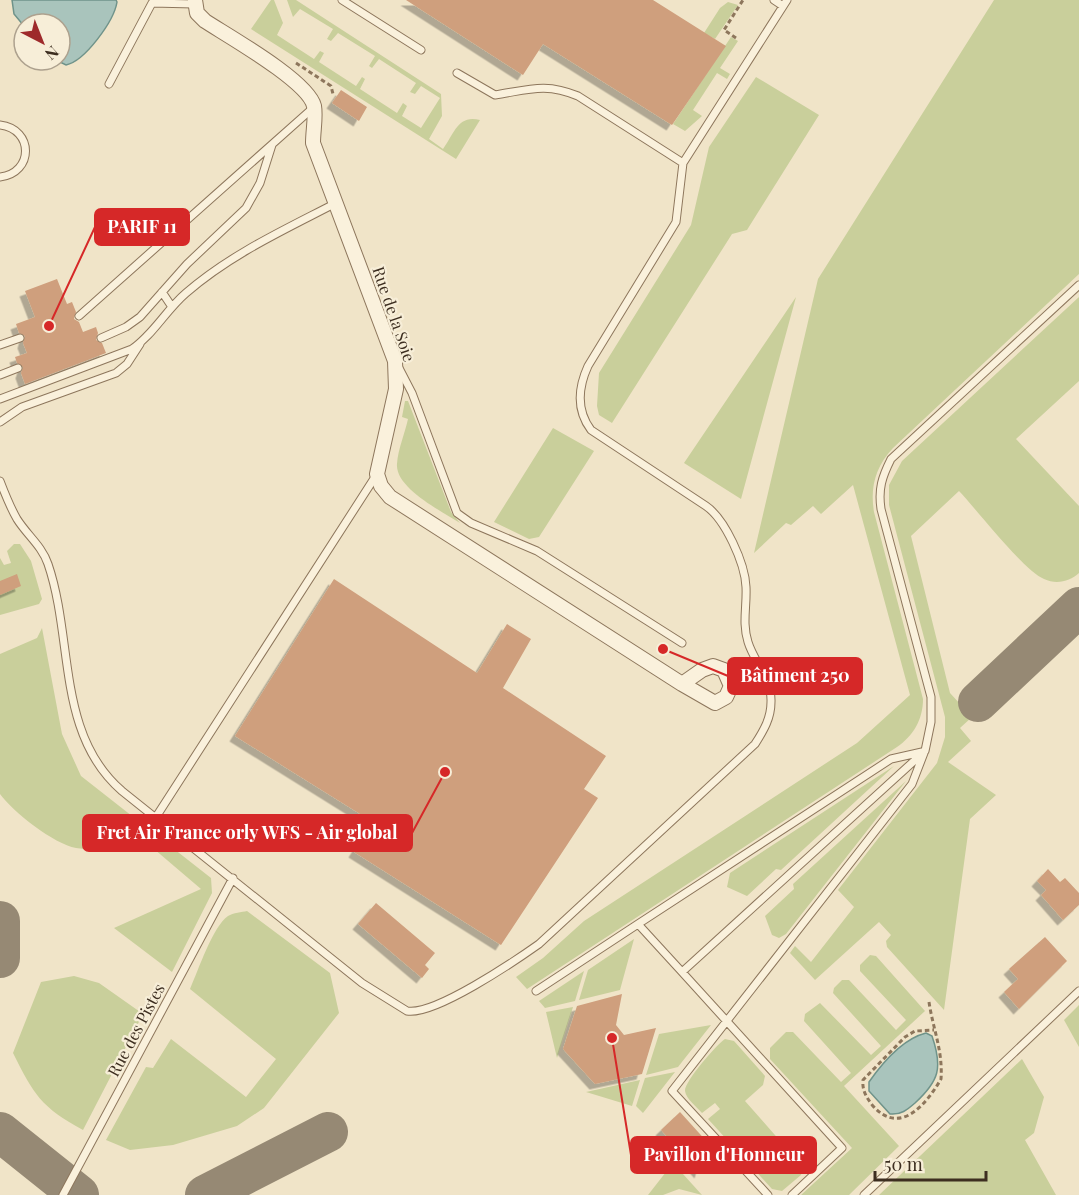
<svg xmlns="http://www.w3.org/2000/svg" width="1079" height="1195" viewBox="0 0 1079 1195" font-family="'Playfair Display',serif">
<defs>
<filter id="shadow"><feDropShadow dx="-5.5" dy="5.5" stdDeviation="0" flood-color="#0004"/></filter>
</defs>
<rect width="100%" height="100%" fill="#f0e4c8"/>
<!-- green -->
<path fill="#c9cf9b" d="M271 0H274L283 23 277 35 314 59 320 51 324 53 319 62 356 86 362 77 365 79 360 89 397 113 403 103 407 106 402 116 421 128 440 98 421 86 415 94 410 92 416 83 379 59 372 68 369 66 375 56 338 33 331 41 327 39 333 29 300 9 293 17 287 0H296L441 94 442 116 429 139 443 149C454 134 458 114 480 120L456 159 251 29Z
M994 0H1079V274L893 448C875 467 870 488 874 512L923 699C923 720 913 736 897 747L527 989 516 977 543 958 584 921 857 743 910 695 853 485 821 514 813 506 791 525 786 523 754 553 818 279Z
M728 2 738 5 715 39 704 33 720 8Z
M731 37 738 41 720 68 730 74 727 79 717 73 693 110 702 116 685 131 673 124Z
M756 77 819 115 747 230 732 234 612 423 599 415 597 406 599 373 691 225 709 147Z
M796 297 741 499 684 463Z
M1079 297V381L1016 439 1079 506V573C1070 581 1057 585 1044 579 1023 570 978 511 959 491L911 536 950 693 972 717 960 728 971 741 948 762 996 795 970 819 944 1010 887 947 886 941 891 935 879 922 815 980 790 953 795 946 811 962 854 907 838 890 937 763 945 737V717L889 505V485L902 461Z
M405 401H408L451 512 460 523C443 512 395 488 397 464 398 449 405 433 408 419L402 417Z
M553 428 594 451 539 537 529 539 494 522Z
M14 544H20L31 561 42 599 39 604 0 615V558L4 565 11 563 7 551Z
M42 628 62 734 81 776 211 878 212 893 172 972 114 928 201 889 147 843C124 846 99 852 76 848 54 844 13 812 0 794V654L37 638Z
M894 766 781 870 776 869 747 896 727 887 730 873Z
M906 781 786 934 779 938 772 935 765 916 794 889 793 884Z
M247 911 330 973 339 1013 264 1108 237 1126 173 1145 130 1150 106 1140 146 1067 153 1068 171 1039 246 1097 276 1059 190 989C198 971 213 926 228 916 233 913 242 912 247 911Z
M634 939 620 990 579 1000 588 970Z
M870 955 876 956 925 1011 844 1086 899 1146 849 1195H801L852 1148 770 1059V1048L786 1032H793L841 1082 851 1073 804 1021 805 1014 820 1003 871 1055 881 1046 833 993 834 988 842 980H849L896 1030 906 1020 860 971V965Z
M584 971 575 1001 545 1008 539 1001Z
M74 976 99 983 143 1014 83 1130C41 1107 34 1095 13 1053L41 982Z
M1079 1005V1047L1064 1020Z
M573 1007 557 1058 546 1012Z
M711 1025 678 1067 646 1075 659 1034Z
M725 1039 734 1041 765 1076 763 1085 745 1101 803 1167 801 1175 782 1191 772 1189 708 1119 720 1109 715 1103 702 1113C697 1107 686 1099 685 1091 684 1082 717 1044 725 1039Z
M1022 1059 1044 1097 1034 1133 1025 1140 1056 1195H879Z
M675 1072 643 1113 636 1106 645 1078Z
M640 1080 632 1106 586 1092Z
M673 1163 702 1195 679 1189 663 1195H648Z"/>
<!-- water -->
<path fill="#a9c4bc" stroke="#6f938a" stroke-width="1.5" d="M12 0H116L117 2C114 21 85 61 66 65L56 60H60V24L24 26 14 14Z
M926 1033 932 1036C943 1068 939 1081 915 1103 907 1110 901 1115 890 1114L869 1091V1082C883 1062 902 1039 926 1033Z"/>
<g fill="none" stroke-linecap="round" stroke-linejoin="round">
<!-- taxiway -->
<path stroke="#968974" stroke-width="40" d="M978 702 1079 607
M0 921V958
M0 1132 79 1195
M205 1195 328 1132"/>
</g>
<!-- building -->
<path fill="#cf9f7d" filter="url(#shadow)" d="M406 0H653L726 46 672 125 543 44 523 75Z
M341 90 367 107 359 121 332 103Z
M57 279 67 304 72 302 76 312 74 319 79 322 83 332 96 327 98 333 96 340 102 343 106 353 25 384 21 373 23 367 17 363 15 357 27 353 23 343 25 336 19 333 16 324 35 317 25 291Z
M17 574 21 586 0 595V581Z
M334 579 477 673 507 624 531 639 503 688 606 756 584 789 598 798 501 945 354 852 373 822 235 736Z
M1048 869 1060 882 1065 878 1079 893V905L1063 920 1041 895 1046 890 1037 881Z
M376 903 435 953 425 965 429 969 422 978 358 924Z
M1045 937 1067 961 1019 1009 1004 992 1018 979 1009 969Z
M622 994 616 1025 624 1035 656 1028 642 1074 595 1084 563 1049 577 1006Z
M680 1112 709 1144 700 1173 661 1130Z"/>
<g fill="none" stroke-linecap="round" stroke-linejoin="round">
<defs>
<path id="lane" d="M342 0 421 50
M774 0 783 6
M109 84 152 3 194 4
M0 125C34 129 34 173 0 177
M683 163 787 0
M162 292 172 307
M79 316 314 107
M101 338 126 327 140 317 187 264 246 208 260 183 272 145
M0 345 20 338
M398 366 412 393 457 513 471 523 537 551 682 643
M0 375 18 368
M0 399 132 349C153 335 166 310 186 293 231 254 284 230 336 203
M0 422 22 407 116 373 127 364 140 344
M0 481C5 494 10 507 17 519 27 535 42 546 48 564 74 640 56 734 122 791L362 983 407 1011C434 1016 515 961 539 944L755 744C764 730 771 718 771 702 772 679 754 662 748 642 742 623 747 606 746 587 745 563 725 519 706 506L591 430C576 410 578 388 588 366L676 222 683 163 578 96C545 82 528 90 495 95L457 73
M156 817 377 474
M682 972 638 924 891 759 922 752
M536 991 638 924
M63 1195 233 878
M768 1195 672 1091 912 784 924 753
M792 1195 842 1148 682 972 925 751 931 722V697L881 509C878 489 882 477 891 459L1079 285
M864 1195 1079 991"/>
<path id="street" d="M195 0 197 13 205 21C228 36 308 81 314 106 316 117 313 131 313 143L395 361 396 389 377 474 381 486 390 497 682 684
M713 666 724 670 731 686 726 697 715 703 682 684 702 670Z"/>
</defs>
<!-- lane casing -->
<use href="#lane" stroke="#8d765c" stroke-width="9"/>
<!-- street casing -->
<use href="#street" stroke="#8d765c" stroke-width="16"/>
<!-- path -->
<path stroke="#8d765c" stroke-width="3" stroke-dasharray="4.5 3" stroke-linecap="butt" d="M736 38 724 30 743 0
M296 63 331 86 333 94
M929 1002C933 1029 943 1051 941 1079 926 1105 900 1136 873 1106 866 1097 862 1090 863 1080L905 1037 915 1031 934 1030"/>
<!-- lane -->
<use href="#lane" stroke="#faf1dc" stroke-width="7"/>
<!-- street -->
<use href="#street" stroke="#faf1dc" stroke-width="14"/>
</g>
<g text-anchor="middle" stroke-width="4.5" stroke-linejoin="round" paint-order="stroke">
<!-- street labels -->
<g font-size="16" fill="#3d2e20" stroke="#f7eed8">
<text transform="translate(394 314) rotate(71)" y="6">Rue de la Soie</text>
<text transform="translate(136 1030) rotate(-62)" y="6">Rue des Pistes</text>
</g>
</g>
<!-- callouts -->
<path fill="none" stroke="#d62828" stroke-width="2" d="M49 326L95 227M663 649L728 676M445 772L412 833M612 1038L631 1155"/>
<g fill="#d62828" stroke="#f7eed8" stroke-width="2">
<circle cx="49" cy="326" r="6"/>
<circle cx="663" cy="649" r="6"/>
<circle cx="445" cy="772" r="6"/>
<circle cx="612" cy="1038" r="6"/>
</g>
<g fill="#d62828" stroke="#d62828" stroke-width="2">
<rect x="95" y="209" width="94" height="36" rx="6"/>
<rect x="728" y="658" width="134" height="36" rx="6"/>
<rect x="83" y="815" width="329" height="36" rx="6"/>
<rect x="631" y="1137" width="185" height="36" rx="6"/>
</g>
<g font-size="18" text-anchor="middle" font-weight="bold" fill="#fff">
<text x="142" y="233">PARIF 11</text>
<text x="795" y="682">Bâtiment 250</text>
<text x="247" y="839">Fret Air France orly WFS - Air global</text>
<text x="724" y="1161">Pavillon d'Honneur</text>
</g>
<!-- north arrow -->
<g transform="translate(42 42) rotate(138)"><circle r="28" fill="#f7eed8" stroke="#ada18e" stroke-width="1.5"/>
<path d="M0-4.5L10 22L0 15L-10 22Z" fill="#9e2a2b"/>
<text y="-9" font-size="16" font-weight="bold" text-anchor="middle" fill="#3d2e20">N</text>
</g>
<!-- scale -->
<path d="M875 1171v9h111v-9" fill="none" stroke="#3d2e20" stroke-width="3"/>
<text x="884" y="1171" font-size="18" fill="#3d2e20" stroke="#f7eed8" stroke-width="4.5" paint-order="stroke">50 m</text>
</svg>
